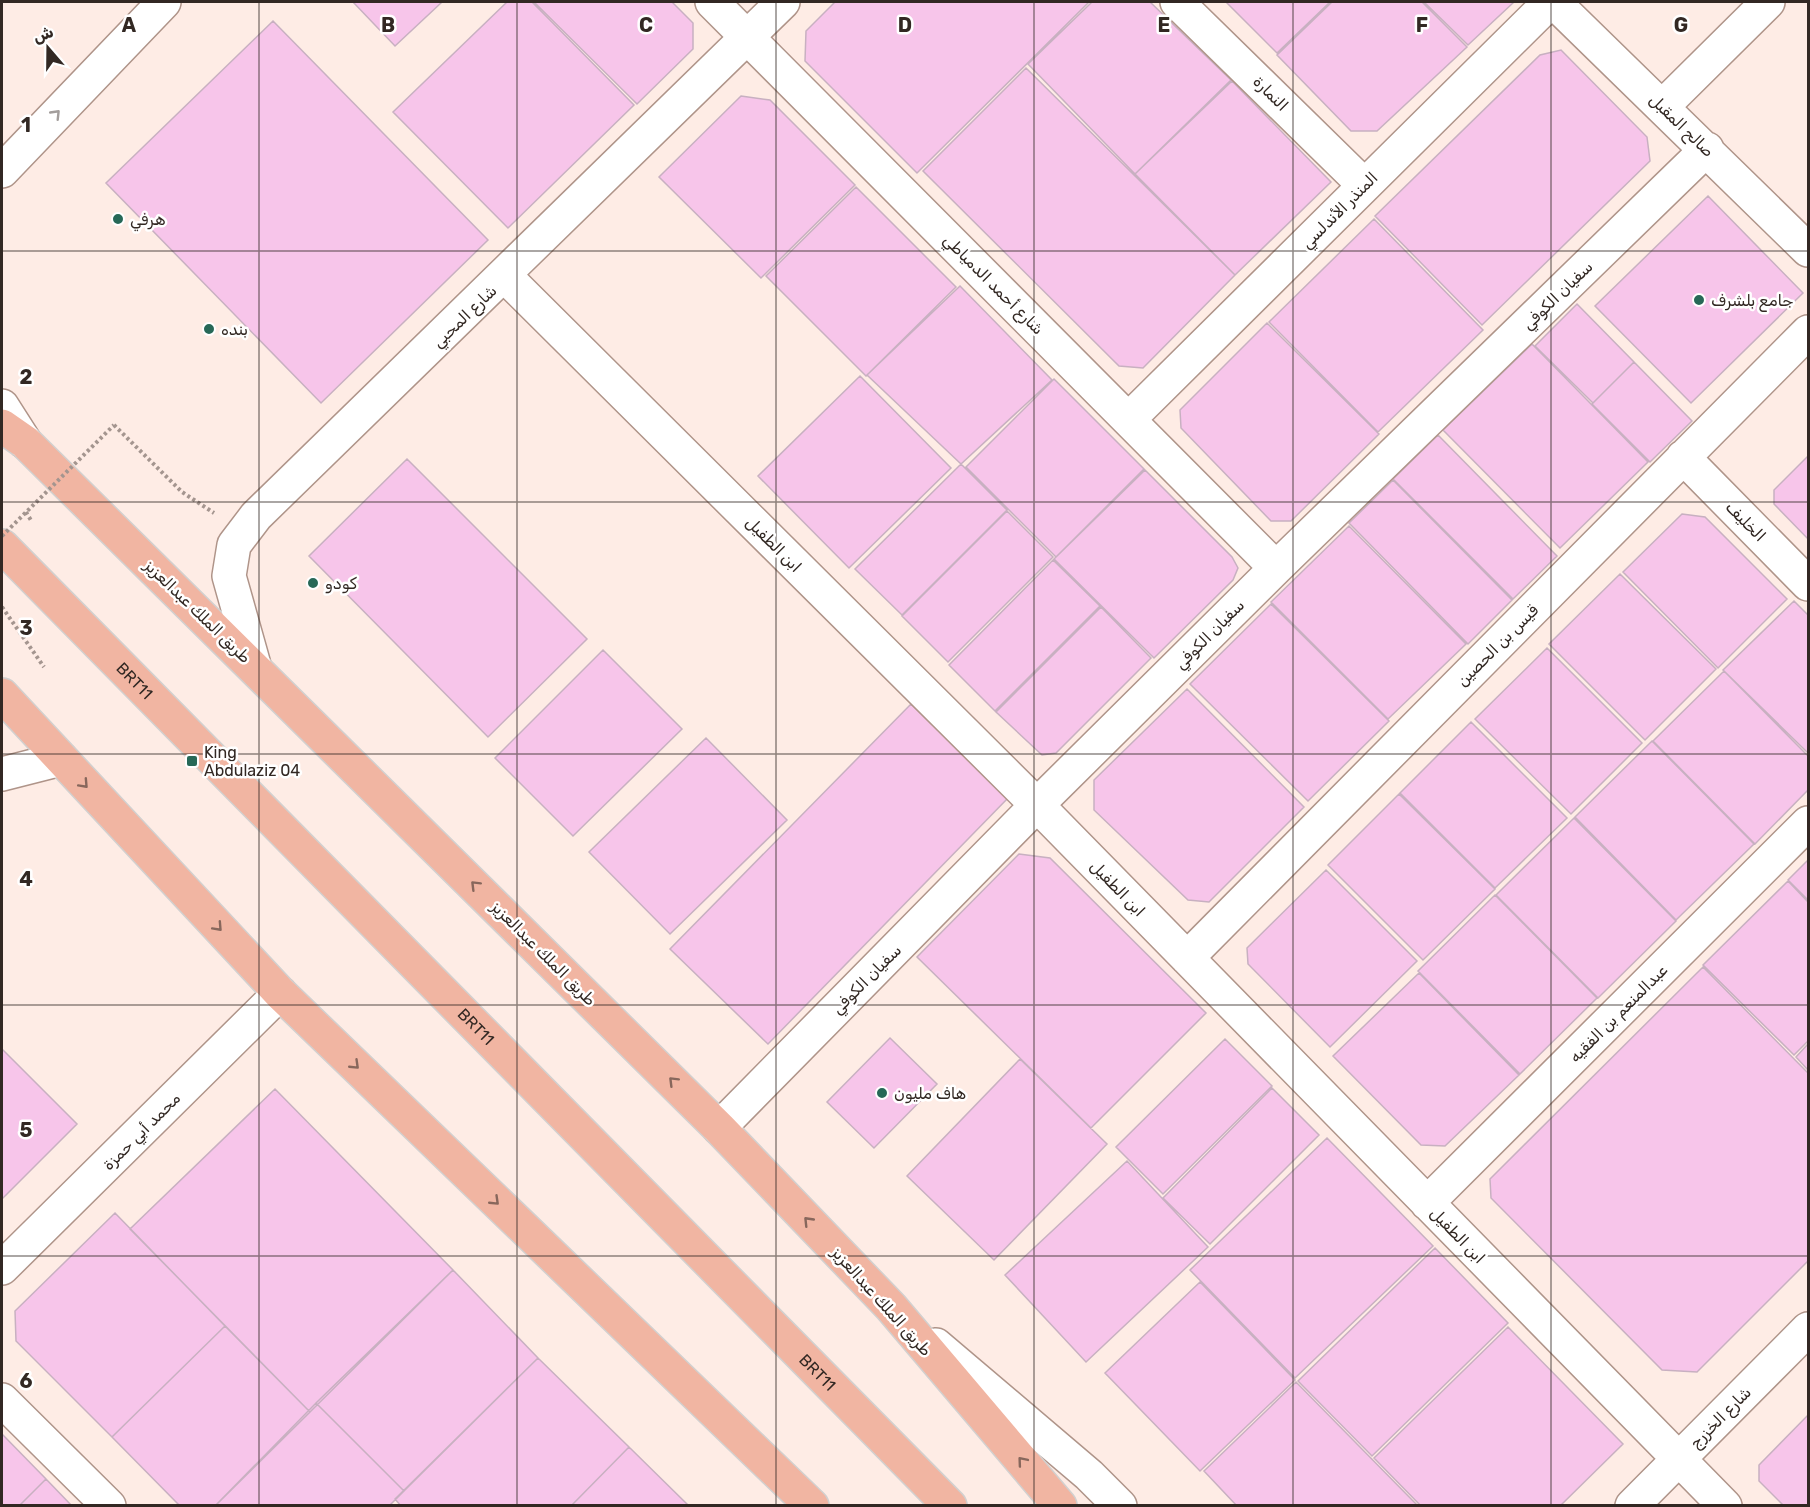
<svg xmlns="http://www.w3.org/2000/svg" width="1810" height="1507" viewBox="0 0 1810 1507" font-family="Rubik,Vazirmatn,sans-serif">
<rect width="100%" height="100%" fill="#feece5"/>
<!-- building -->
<path fill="#f7c5ea" stroke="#c8b0c1" stroke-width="1.5" d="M353 2H442L395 46Z
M507 2H532L634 105 508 228 393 112Z
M534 2H672L693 23V49L637 104Z
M835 2H1089L917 173 805 61 806 31Z
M1092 2H1150L1231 80 1135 174 1028 64Z
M1226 2H1330L1277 53Z
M1332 2H1422L1467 47 1377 131H1351L1277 55Z
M1424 2H1514L1468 45Z
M273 21 488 240 321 403 106 183Z
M1561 50 1647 137 1650 161 1482 325 1375 216 1540 55Z
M1026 68 1235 275 1143 368 1119 366 923 171Z
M1232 81 1331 182 1235 275 1135 174Z
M741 96 770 100 855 185 761 278 659 177Z
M856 187 956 287 866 376 766 276Z
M1708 196 1803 293 1691 403 1595 306Z
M1374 219 1483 330 1378 432 1269 322Z
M960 286 1052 380 961 464 867 375Z
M1577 304 1634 362 1593 403 1535 346Z
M1267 323 1379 434 1291 521H1271L1181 428 1180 410Z
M1532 344 1648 462 1560 548 1443 430Z
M1634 362 1692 421 1650 462 1592 404Z
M860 376 951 468 849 568 758 476Z
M1054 379 1144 469 1056 557 966 467Z
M1438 435 1557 556 1513 599 1393 479Z
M1808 456V539L1774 504V490Z
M407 459 587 639 488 737 309 556Z
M961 464 1007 510 902 615 855 569Z
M1145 470 1232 557 1238 568 1233 580 1154 658 1054 559Z
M1393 480 1512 600 1468 644 1349 523Z
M1007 511 1053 557 948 662 902 616Z
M1682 514 1705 517 1787 599 1718 668 1623 572Z
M1349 526 1466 644 1388 719 1271 602Z
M1053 560 1100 606 995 711 949 665Z
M1620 574 1716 669 1645 740 1549 644Z
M1794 601 1808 615V753L1723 670Z
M1271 604 1389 721 1308 801 1190 684Z
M1101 607 1151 658 1056 753 1042 755 996 712Z
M1547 648 1642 743 1571 814 1475 719Z
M603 650 682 729 573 836 495 758Z
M1724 671 1808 756V790L1755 844 1653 741Z
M1187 689 1304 807 1209 902 1188 900 1094 810V780Z
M911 704 1008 798 768 1044 670 949Z
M1471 722 1567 818 1495 888 1400 793Z
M706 738 787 820 670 934 589 852Z
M1652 741 1754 844 1676 920 1575 817Z
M1399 794 1495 889 1423 960 1328 865Z
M1574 818 1676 921 1598 998 1496 895Z
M1019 854 1050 858 1206 1013 1091 1128 917 957Z
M1808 860V900L1788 880Z
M1326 870 1417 961 1330 1047 1248 964 1247 948Z
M1788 881 1808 902V1041L1794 1055 1703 965Z
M1495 895 1597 998 1520 1074 1418 971Z
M1703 967 1808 1073V1261L1697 1372 1662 1370 1491 1198 1490 1179Z
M1419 973 1519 1075 1445 1146 1421 1145 1333 1056Z
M890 1038 937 1084 874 1148 827 1102Z
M1225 1039 1272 1086 1163 1194 1116 1147Z
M1808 1044V1070L1796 1057Z
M2 1049 77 1124 2 1199Z
M1020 1059 1107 1144 994 1260 907 1176Z
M1272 1088 1319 1135 1210 1244 1163 1198Z
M275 1089 453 1270 310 1412 130 1229Z
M1327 1138 1433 1246 1295 1378 1190 1270Z
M1127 1161 1208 1247 1086 1362 1005 1275Z
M115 1213 225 1326 112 1437 16 1341 15 1311Z
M1435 1248 1508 1323 1372 1456 1298 1381Z
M453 1270 538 1358 404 1491 316 1403Z
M1200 1282 1295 1380 1200 1471 1105 1373Z
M225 1326 310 1412 215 1506H180L112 1437Z
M1508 1327 1623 1444 1560 1506H1421L1374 1458Z
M538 1358 629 1447 571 1506H401L395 1499Z
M1296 1382 1418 1506H1237L1204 1471Z
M316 1403 404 1491 389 1506H215Z
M1808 1415V1506H1784L1759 1481V1465Z
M2 1434 46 1479 19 1506H2Z
M629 1447 689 1506H571Z
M46 1479 72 1506H19Z"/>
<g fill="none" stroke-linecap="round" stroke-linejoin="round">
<defs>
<path id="minor" d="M712 2 1276 568
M1177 2 1364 185
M1554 2 1808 250
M1663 106 1768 2
M2 171 164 2
M505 276 1037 805 1725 1506
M2 406 25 442
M1129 419 1550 2
M1683 457 1808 584
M254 665 229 576 234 545 256 516 783 2
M2 774 61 759
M1187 958 1808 332
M719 1128 1037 805 1276 568 1707 149
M1427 1203 1808 823
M2 1268 280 993
M936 1345 1089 1475 1120 1506
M2 1400 109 1506
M1632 1506 1808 1329"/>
<g id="major">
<path d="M2 426 25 442 719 1128 891 1307 1060 1506"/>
<path id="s1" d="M2 546 950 1506"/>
<path d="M2 695 280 993 812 1506"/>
</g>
</defs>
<!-- minor casing -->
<use href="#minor" stroke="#af9489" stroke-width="36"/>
<!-- major casing -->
<use href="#major" stroke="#d2d0cf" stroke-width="36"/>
<!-- path -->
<path stroke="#a4958f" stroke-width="4" stroke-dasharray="3 3" stroke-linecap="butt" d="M114 425 182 492 214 513
M26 512 32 522
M2 607 44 667"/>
<!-- minor -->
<use href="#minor" stroke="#fff" stroke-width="33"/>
<!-- major -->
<use href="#major" stroke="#f1b5a2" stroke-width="33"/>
<!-- path-bridge -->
<path stroke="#a4958f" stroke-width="4" stroke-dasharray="3 3" stroke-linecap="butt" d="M2 536 114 425"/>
</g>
<!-- one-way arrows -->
<defs><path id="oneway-chevron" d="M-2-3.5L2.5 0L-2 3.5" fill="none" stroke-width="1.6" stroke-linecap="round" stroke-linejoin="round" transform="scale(1.5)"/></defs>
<use stroke="#a39e9c" href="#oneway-chevron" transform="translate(56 114) rotate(-46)"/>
<g stroke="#88675c">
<use href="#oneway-chevron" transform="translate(84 784) rotate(47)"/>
<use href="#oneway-chevron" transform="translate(475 885) rotate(-135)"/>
<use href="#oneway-chevron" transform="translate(218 927) rotate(47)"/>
<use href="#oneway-chevron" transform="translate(355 1065) rotate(44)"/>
<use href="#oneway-chevron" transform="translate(673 1081) rotate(-135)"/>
<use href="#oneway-chevron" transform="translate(495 1201) rotate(44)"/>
<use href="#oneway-chevron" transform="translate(808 1221) rotate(-134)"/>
<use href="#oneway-chevron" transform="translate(1022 1461) rotate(-130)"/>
</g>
<!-- grid -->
<path fill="none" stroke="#322823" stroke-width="1.5" stroke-opacity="0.55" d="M259 2V1506M517 2V1506M776 2V1506M1034 2V1506M1293 2V1506M1551 2V1506M2 251H1808M2 502H1808M2 754H1808M2 1005H1808M2 1256H1808"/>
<!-- markers -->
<g fill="#276857" stroke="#fff" stroke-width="2">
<circle cx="118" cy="219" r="6"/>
<circle cx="1699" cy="300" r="6"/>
<circle cx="209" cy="329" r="6"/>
<circle cx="313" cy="583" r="6"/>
<rect x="186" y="755" width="12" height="12" rx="3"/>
<circle cx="882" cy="1093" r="6"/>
</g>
<g text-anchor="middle" stroke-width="5" stroke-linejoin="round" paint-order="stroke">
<!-- street labels -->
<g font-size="16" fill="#322823" stroke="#fff">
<text transform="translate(1271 93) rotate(45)" y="6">النمارة</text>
<text transform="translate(1682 125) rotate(44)" y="6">صالح المقبل</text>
<text transform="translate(1339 210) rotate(-45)" y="6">المنذر الأندلسي</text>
<text transform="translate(994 284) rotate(45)" y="6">شارع أحمد الدمياطي</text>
<text transform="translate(1557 295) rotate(-44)" y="6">سفيان الكوفي</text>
<text transform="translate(464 316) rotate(-44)" y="6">شارع المحبي</text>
<text transform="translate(1746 521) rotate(45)" y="6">الخليف</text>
<text transform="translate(774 544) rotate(45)" y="6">ابن الطفيل</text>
<text transform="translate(198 611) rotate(44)" y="6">طريق الملك عبدالعزيز</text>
<text transform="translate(1209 634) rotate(-45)" y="6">سفيان الكوفي</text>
<text transform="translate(1497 645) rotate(-45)" y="6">قيس بن الحصين</text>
<text dy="6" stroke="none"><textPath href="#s1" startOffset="189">BRT11</textPath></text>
<text transform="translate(1118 888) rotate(46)" y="6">ابن الطفيل</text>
<text transform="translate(544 953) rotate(45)" y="6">طريق الملك عبدالعزيز</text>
<text transform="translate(866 979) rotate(-45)" y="6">سفيان الكوفي</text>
<text transform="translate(1618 1013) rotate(-45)" y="6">عبدالمنعم بن الفقيه</text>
<text dy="6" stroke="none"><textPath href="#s1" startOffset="675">BRT11</textPath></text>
<text transform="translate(141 1131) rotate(-45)" y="6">محمد أبي حمزة</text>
<text transform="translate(1458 1235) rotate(46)" y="6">ابن الطفيل</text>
<text transform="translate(882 1301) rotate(48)" y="6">طريق الملك عبدالعزيز</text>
<text dy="6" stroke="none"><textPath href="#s1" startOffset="1161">BRT11</textPath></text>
<text transform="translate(1720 1417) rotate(-45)" y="6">شارع الخزرج</text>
</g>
<!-- poi labels -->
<g font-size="16" fill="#322823" stroke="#fff" text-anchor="start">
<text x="130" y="225">هرفي</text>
<text x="1711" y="306">جامع بلشرف</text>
<text x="221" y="335">بنده</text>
<text x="325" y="589">كودو</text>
<text x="204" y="758">King<tspan x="204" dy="18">Abdulaziz 04</tspan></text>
<text x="894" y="1099">هاف مليون</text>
</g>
</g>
<g font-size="20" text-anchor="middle" font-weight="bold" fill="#322823" stroke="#fff" stroke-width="5" stroke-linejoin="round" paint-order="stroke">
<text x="129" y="32">A</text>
<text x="388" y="32">B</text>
<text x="646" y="32">C</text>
<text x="905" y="32">D</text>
<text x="1164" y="32">E</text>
<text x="1422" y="32">F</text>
<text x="1681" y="32">G</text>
<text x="26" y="132">1</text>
<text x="26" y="384">2</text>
<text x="26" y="635">3</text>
<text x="26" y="886">4</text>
<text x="26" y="1137">5</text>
<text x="26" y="1388">6</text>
</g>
<!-- border -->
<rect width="1810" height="1507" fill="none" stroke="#322823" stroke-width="6"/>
<!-- north arrow -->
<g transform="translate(48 48) rotate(340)" stroke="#ffffff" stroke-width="4.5" paint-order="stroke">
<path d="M0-4.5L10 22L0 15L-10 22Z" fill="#322823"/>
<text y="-9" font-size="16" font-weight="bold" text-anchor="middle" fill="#322823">ش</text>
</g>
</svg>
